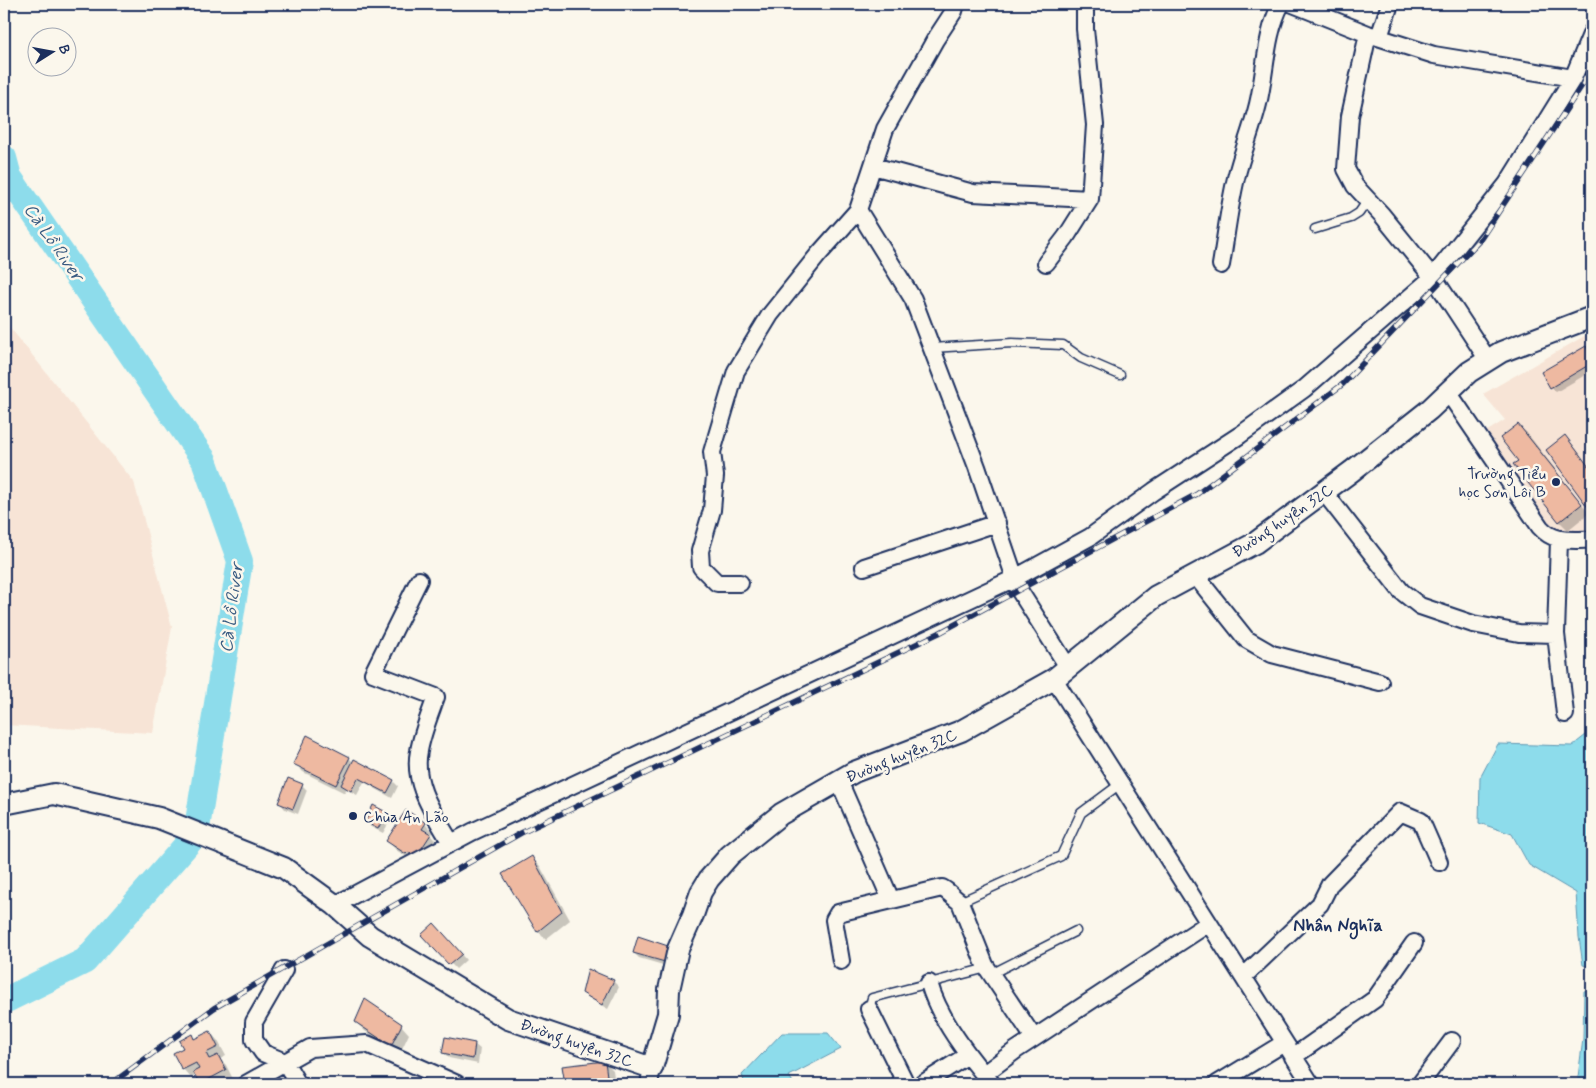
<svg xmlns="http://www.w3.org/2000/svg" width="1596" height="1088" viewBox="0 0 1596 1088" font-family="Mynerve,sans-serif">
<rect width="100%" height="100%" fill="#fbf7ec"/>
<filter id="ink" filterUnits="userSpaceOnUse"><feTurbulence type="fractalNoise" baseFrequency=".02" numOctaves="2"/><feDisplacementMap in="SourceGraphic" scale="10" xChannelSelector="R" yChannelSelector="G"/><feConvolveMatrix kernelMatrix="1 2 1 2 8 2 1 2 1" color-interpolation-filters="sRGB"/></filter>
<g filter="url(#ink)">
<!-- built -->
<path fill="#f7e4d6" d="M4 320 134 482 172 627 153 733 4 725Z
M1588 334 1592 341V535L1556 532 1484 433 1505 420 1483 394Z"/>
<!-- water -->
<path fill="#8ddceb" stroke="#5f97b3" d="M1586 735 1592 737V967L1583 965 1579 937 1576 893 1529 865 1512 834 1479 823 1480 778 1498 744 1572 746Z
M1592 990V1084H1579L1578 1077 1583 1039 1584 991Z
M782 1033H828L841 1049 789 1076 794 1084H745L742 1075Z"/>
<!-- shadow -->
<path fill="#0003" d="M1586 348 1592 355V371L1556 392 1551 387Z
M1518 425 1527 433 1589 513 1568 530 1560 522 1515 465 1519 461Z
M1565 437 1573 445 1592 470V510L1547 450Z
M349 758 354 763 393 781 398 786 392 798 364 782 357 795 346 789 345 793 303 772 295 763Z
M302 785 307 790 298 814 285 809 280 803Z
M374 807 386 813 391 819 383 833 371 827 366 822Z
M425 824 433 832 431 836 438 843 415 862 396 850 388 841Z
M532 858 540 866 570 920 546 939 538 931Z
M440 930 466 960 456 969 423 935Z
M667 947 673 952 670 967 639 958 634 953Z
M613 981 619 987 608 1009 589 998 584 993Z
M356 1022 401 1025 409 1034 400 1053 365 1031Z
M210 1032 218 1041 226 1056 220 1059 226 1065 233 1079 222 1084H202L196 1075 191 1078 183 1069 185 1049 191 1035 196 1040Z
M474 1044 480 1049 478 1064 449 1058 444 1053Z
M605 1062 613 1070 615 1084H566L564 1067Z"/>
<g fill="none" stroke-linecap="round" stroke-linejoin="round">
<!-- river -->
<path stroke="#8ddceb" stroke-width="26" d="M4 158 9 177 204 460 240 561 196 834 85 961 4 1001"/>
</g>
<!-- building -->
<path fill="#eeb9a1" stroke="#1b2f5e" d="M1586 346 1592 357V363L1550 388 1541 372Z
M1518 424 1582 504 1559 522 1513 464 1518 461 1500 438Z
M1565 435 1592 471V513L1546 450Z
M307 735 350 757 336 785 293 764Z
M354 759 394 780 387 793 358 778 351 791 341 785Z
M288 778 303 784 293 809 278 803Z
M373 805 386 812 378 829 365 822Z
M406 810 426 823 422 829 431 834 416 857 408 852 406 854 386 841Z
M532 856 562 912 537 932 502 874Z
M434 923 462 954 449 965 421 935Z
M638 936 668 946 665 962 633 953Z
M588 969 614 980 602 1005 582 993Z
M365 999 402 1024 391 1046 355 1022Z
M210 1031 218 1047 206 1053 209 1059 218 1055 226 1070 200 1084 193 1072 199 1069 196 1063 182 1070 173 1053 183 1048 179 1041 192 1034 194 1039Z
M445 1037 475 1043 473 1059 442 1053Z
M605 1061 608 1084H565L562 1066Z"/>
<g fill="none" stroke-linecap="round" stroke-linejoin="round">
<defs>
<path id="service" d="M1315 229 1351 218 1359 213 1368 200
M932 348 1012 343 1063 345 1081 358 1120 375
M960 902 1061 856 1081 813 1120 784
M991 974 1076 931
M869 1009 872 998 987 968"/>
<path id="minor" d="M1293 4 1368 34 1434 55 1573 78
M1368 34 1350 116 1346 169 1355 186 1382 215 1438 284 1488 360
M1379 37 1390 4
M873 166 973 193 1090 199
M858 210 913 299 977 467 1019 590 1068 667
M1046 263 1066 237 1090 199 1095 125 1085 29V4
M1221 265C1226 236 1229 207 1236 178 1242 153 1252 129 1258 104 1266 71 1265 35 1281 4
M1448 392 1540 527C1555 544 1571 539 1592 540
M1324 492 1401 591 1420 606 1473 624 1519 633 1556 634
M1559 540 1556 634 1565 714
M864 567 997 523
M1195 575 1246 639 1272 654 1380 682
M419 580 373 673 436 697C430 714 422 733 419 751 412 785 435 815 451 843
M740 583H717L701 567 700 551 712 510 715 476 712 452 736 371 770 315 818 255 858 210 885 129 935 40 954 11 956 4
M1054 679 1311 1084
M839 781 891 900
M335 905 472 832 1015 578 1090 537 1154 491 1240 435 1304 389 1433 277 1507 184 1573 78 1592 32
M841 961 834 920 838 913 942 888C950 892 953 898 960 902L985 965 1034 1038
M284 970 254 1022V1040L263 1053 285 1062 298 1084
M1243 977 1320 904 1330 884 1400 812 1421 821 1439 862
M929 983C939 1019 968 1056 992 1084
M869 1009 906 1084
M1293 1057 1375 999 1414 943
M984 1074 1016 1050 1209 923
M246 1084 310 1048 367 1044 457 1084
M649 1084 652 1068
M922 1084 968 1055
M1217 1084 1284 1043
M1420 1084 1452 1041"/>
<path id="tertiary" d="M4 804 54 794 159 818 284 868 335 905 370 936 508 1019 652 1068 668 1014 669 990 678 949 693 915 701 892 709 879 730 855 781 814 854 772 961 731 1054 679 1156 596 1255 543 1352 471 1429 410 1469 372 1501 352 1592 317"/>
</defs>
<!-- service casing -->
<use href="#service" stroke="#1b2f5e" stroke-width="11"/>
<!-- minor casing -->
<use href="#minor" stroke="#1b2f5e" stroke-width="20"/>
<!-- tertiary casing -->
<use href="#tertiary" stroke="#1b2f5e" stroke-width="24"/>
<!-- service -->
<use href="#service" stroke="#fbf7ec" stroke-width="8"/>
<!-- minor -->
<use href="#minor" stroke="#fbf7ec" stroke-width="16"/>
<!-- tertiary -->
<use href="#tertiary" stroke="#fbf7ec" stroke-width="20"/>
<defs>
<path id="rail" d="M111 1084 214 1008 521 833 939 633 1197 494 1343 384 1480 240 1583 84 1592 63"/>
</defs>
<!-- rail casing -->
<use href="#rail" stroke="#1b2f5e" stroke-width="5.5"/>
<!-- rail -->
<use href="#rail" stroke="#fbf7ec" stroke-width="4" stroke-dasharray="11" stroke-linecap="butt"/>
</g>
</g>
<!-- markers -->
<g fill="#1b2f5e" stroke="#fbf7ec" stroke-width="2">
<circle cx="1556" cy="482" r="5"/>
<circle cx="353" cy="816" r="5"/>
</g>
<g text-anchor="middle" stroke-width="5" stroke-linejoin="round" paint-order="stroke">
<!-- poi labels -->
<g font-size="16" fill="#1b2f5e" stroke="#fbf7ec" text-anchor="end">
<text x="1546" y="479">Trường Tiểu<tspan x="1546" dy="18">học Sơn Lôi B</tspan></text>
<text x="363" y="822" text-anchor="start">Chùa An Lão</text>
</g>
<!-- street labels -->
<g font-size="16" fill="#1b2f5e" stroke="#fbf7ec">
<text transform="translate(1282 520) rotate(-34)" y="6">Đường huyện 32C</text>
<text transform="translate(901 755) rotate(-22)" y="6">Đường huyện 32C</text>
<text transform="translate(577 1042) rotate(19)" y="6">Đường huyện 32C</text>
</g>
<!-- water labels -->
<g font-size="18" font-style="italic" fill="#385a81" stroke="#fbf7ec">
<text transform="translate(54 242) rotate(55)" y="6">Cà Lồ River</text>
<text transform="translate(231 608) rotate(-83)" y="6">Cà Lồ River</text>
</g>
<!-- neighbourhood labels -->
<g font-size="18" font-weight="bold" fill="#1b2f5e" stroke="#fbf7ec">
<text x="1338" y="931">Nhân Nghĩa</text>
</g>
</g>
<!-- margin -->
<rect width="1596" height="1088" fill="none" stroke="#fbf7ec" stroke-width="20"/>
<rect x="10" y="10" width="1576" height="1068" fill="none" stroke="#1b2f5e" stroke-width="2" filter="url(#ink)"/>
<!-- north arrow -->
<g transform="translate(52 52) rotate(79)"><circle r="24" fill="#fbf7ec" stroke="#a1a7b3"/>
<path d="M0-4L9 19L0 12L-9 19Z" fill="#1b2f5e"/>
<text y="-8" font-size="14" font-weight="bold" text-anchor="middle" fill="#1b2f5e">B</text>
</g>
</svg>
